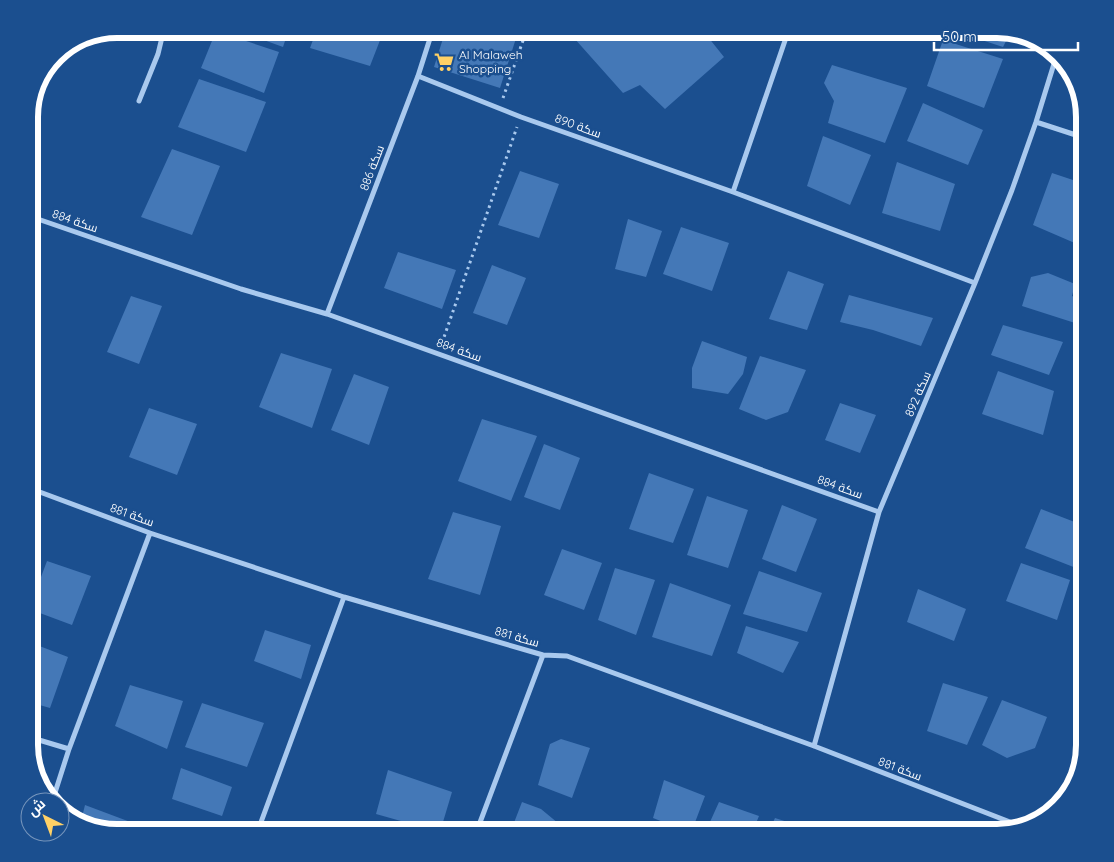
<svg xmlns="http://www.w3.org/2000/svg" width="1114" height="862" viewBox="0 0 1114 862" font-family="Quicksand,Cairo,sans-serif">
<rect width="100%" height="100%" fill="#1b4f8f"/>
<!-- building -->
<path fill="#4478b7" d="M243 29H289L283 47 242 32Z
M317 29H381L384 30 370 66 310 48Z
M446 29H519L500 88 434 67Z
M566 29H717L708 37 724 57 665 109 640 85 623 93Z
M948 29H998L1010 33 1003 47Z
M216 31 279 52 264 93 201 68Z
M943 40 1003 59 984 108 927 86Z
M832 65 907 88 885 143 828 123 834 101 824 83Z
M199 79 266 102 246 152 178 127Z
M923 103 983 130 968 165 907 141Z
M823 136 871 155 850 205 807 186Z
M172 149 220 166 192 235 141 217Z
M897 162 955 184 940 231 882 213Z
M520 171 559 184 539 238 498 225Z
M1052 173 1085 184V221L1077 244 1033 225Z
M628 219 662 231 646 277 615 269Z
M681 227 729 243 712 291 663 274Z
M398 252 456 270 442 309 384 288Z
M492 265 526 278 507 325 473 313Z
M788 271 824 284 807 330 769 319Z
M1048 273 1075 284 1072 296 1085 302V306L1075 323 1022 306 1031 277Z
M849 295 933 318 921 346 873 330 840 322Z
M131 296 162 306 139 364 107 352Z
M1003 325 1063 342 1049 375 991 355Z
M702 341 747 357 743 374 728 394 692 388V368Z
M281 353 332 369 312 428 259 407Z
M760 356 806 370 788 412 766 420 739 409Z
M998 371 1054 391 1043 435 982 414Z
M1085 373V387L1081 385Z
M354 374 389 387 369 445 331 430Z
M840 403 876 415 860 453 825 440Z
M149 408 197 424 177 475 129 457Z
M482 419 537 436 511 501 458 481Z
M544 444 580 458 560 510 524 497Z
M649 473 694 489 673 543 629 529Z
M707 496 748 510 728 568 687 555Z
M782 505 817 519 796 572 762 559Z
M1041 509 1085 526V540L1076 568 1025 548Z
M453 512 501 526 480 595 428 579Z
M562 549 602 563 584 610 544 595Z
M29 555 35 558 29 576Z
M47 561 91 576 72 625 29 609Z
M1021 563 1070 580 1057 620 1006 601Z
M615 568 655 580 636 635 598 620Z
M759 571 822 593 807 632 743 614Z
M670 583 731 605 712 656 652 637Z
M918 589 966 609 954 641 907 622Z
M746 626 799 642 783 673 737 653Z
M265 630 311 645 301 679 254 661Z
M29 642 68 657 50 708 29 702Z
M943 683 988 697 967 745 927 731Z
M130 685 183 701 167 749 115 726Z
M1002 700 1047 717 1035 748 1007 758 982 745Z
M202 703 264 723 247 767 185 747Z
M561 739 590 748 572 798 538 785 550 744Z
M181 768 232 787 222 816 172 799Z
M388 770 452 792 440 832 376 814Z
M664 780 705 796 691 833 653 818Z
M522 802 541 809 570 833H510Z
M719 802 759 816 752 833H705Z
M85 805 133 823 131 833H116L81 821Z
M775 818 822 833H768Z
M835 826 853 833H832Z"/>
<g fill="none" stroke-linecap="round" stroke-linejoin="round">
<!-- path -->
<path stroke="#a9c9ee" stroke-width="3" stroke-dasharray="2.5 4" stroke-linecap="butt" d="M503 98 527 29
M442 343 517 127"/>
<!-- minor -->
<path stroke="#a9c9ee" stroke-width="5" d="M418 76 521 117 733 192 975 283
M139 101 158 54 164 29
M1036 122 1085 138
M733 192 789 29
M29 216 241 289 327 314 879 512
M327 314 418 76 433 29
M29 488 150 533 344 597 543 655 567 656 814 746 1023 827
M29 737 69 749
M814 746 879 512 975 283 1012 190 1036 122 1057 54
M1065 801 1085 735
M52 802 69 749 150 533
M257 833 344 597
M476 833 543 655"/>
</g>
<!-- icons -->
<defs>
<symbol id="supermarket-bare" viewBox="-9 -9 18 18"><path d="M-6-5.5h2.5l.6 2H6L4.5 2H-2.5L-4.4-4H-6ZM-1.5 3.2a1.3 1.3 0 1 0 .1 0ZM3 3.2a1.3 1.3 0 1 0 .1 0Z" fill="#ffd166" stroke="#1b4f8f" stroke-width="2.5" paint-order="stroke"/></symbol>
</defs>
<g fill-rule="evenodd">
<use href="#supermarket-bare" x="430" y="48" width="28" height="28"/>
</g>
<g text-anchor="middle" stroke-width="5" stroke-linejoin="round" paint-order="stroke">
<!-- poi labels -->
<g font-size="12" fill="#fff" stroke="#1b4f8f" text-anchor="start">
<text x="459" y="59">Al Malaweh<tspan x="459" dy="14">Shopping</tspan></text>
</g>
<!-- street labels -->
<g font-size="12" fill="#fff" stroke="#1b4f8f">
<text transform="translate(578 126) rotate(20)" y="4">سكة 890</text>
<text transform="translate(372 168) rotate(-69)" y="4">سكة 886</text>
<text transform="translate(75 221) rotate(19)" y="4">سكة 884</text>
<text transform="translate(459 350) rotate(20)" y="4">سكة 884</text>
<text transform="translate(918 394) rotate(-67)" y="4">سكة 892</text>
<text transform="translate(840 487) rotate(20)" y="4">سكة 884</text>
<text transform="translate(132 515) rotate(20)" y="4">سكة 881</text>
<text transform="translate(517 637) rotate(16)" y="4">سكة 881</text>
<text transform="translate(900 769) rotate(21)" y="4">سكة 881</text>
</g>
</g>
<!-- crop -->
<path d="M0 0H1114V862H0ZM117 38H997A79 79 0 0 1 1076 117V745A79 79 0 0 1 997 824H117A79 79 0 0 1 38 745V117A79 79 0 0 1 117 38Z" fill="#1b4f8f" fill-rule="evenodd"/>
<path fill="none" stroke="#fff" stroke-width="6" d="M117 38H997A79 79 0 0 1 1076 117V745A79 79 0 0 1 997 824H117A79 79 0 0 1 38 745V117A79 79 0 0 1 117 38Z"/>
<!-- north arrow -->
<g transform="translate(45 817) rotate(318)"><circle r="24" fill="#1b4f8f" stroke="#7695bc"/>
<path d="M0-4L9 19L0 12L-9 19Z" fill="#ffd166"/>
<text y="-8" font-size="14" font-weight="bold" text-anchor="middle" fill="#ffffff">ش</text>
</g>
<!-- scale -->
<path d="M934 42v8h144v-8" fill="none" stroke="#ffffff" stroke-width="2.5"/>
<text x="942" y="42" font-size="15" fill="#ffffff" stroke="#1b4f8f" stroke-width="4" paint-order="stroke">50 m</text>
</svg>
